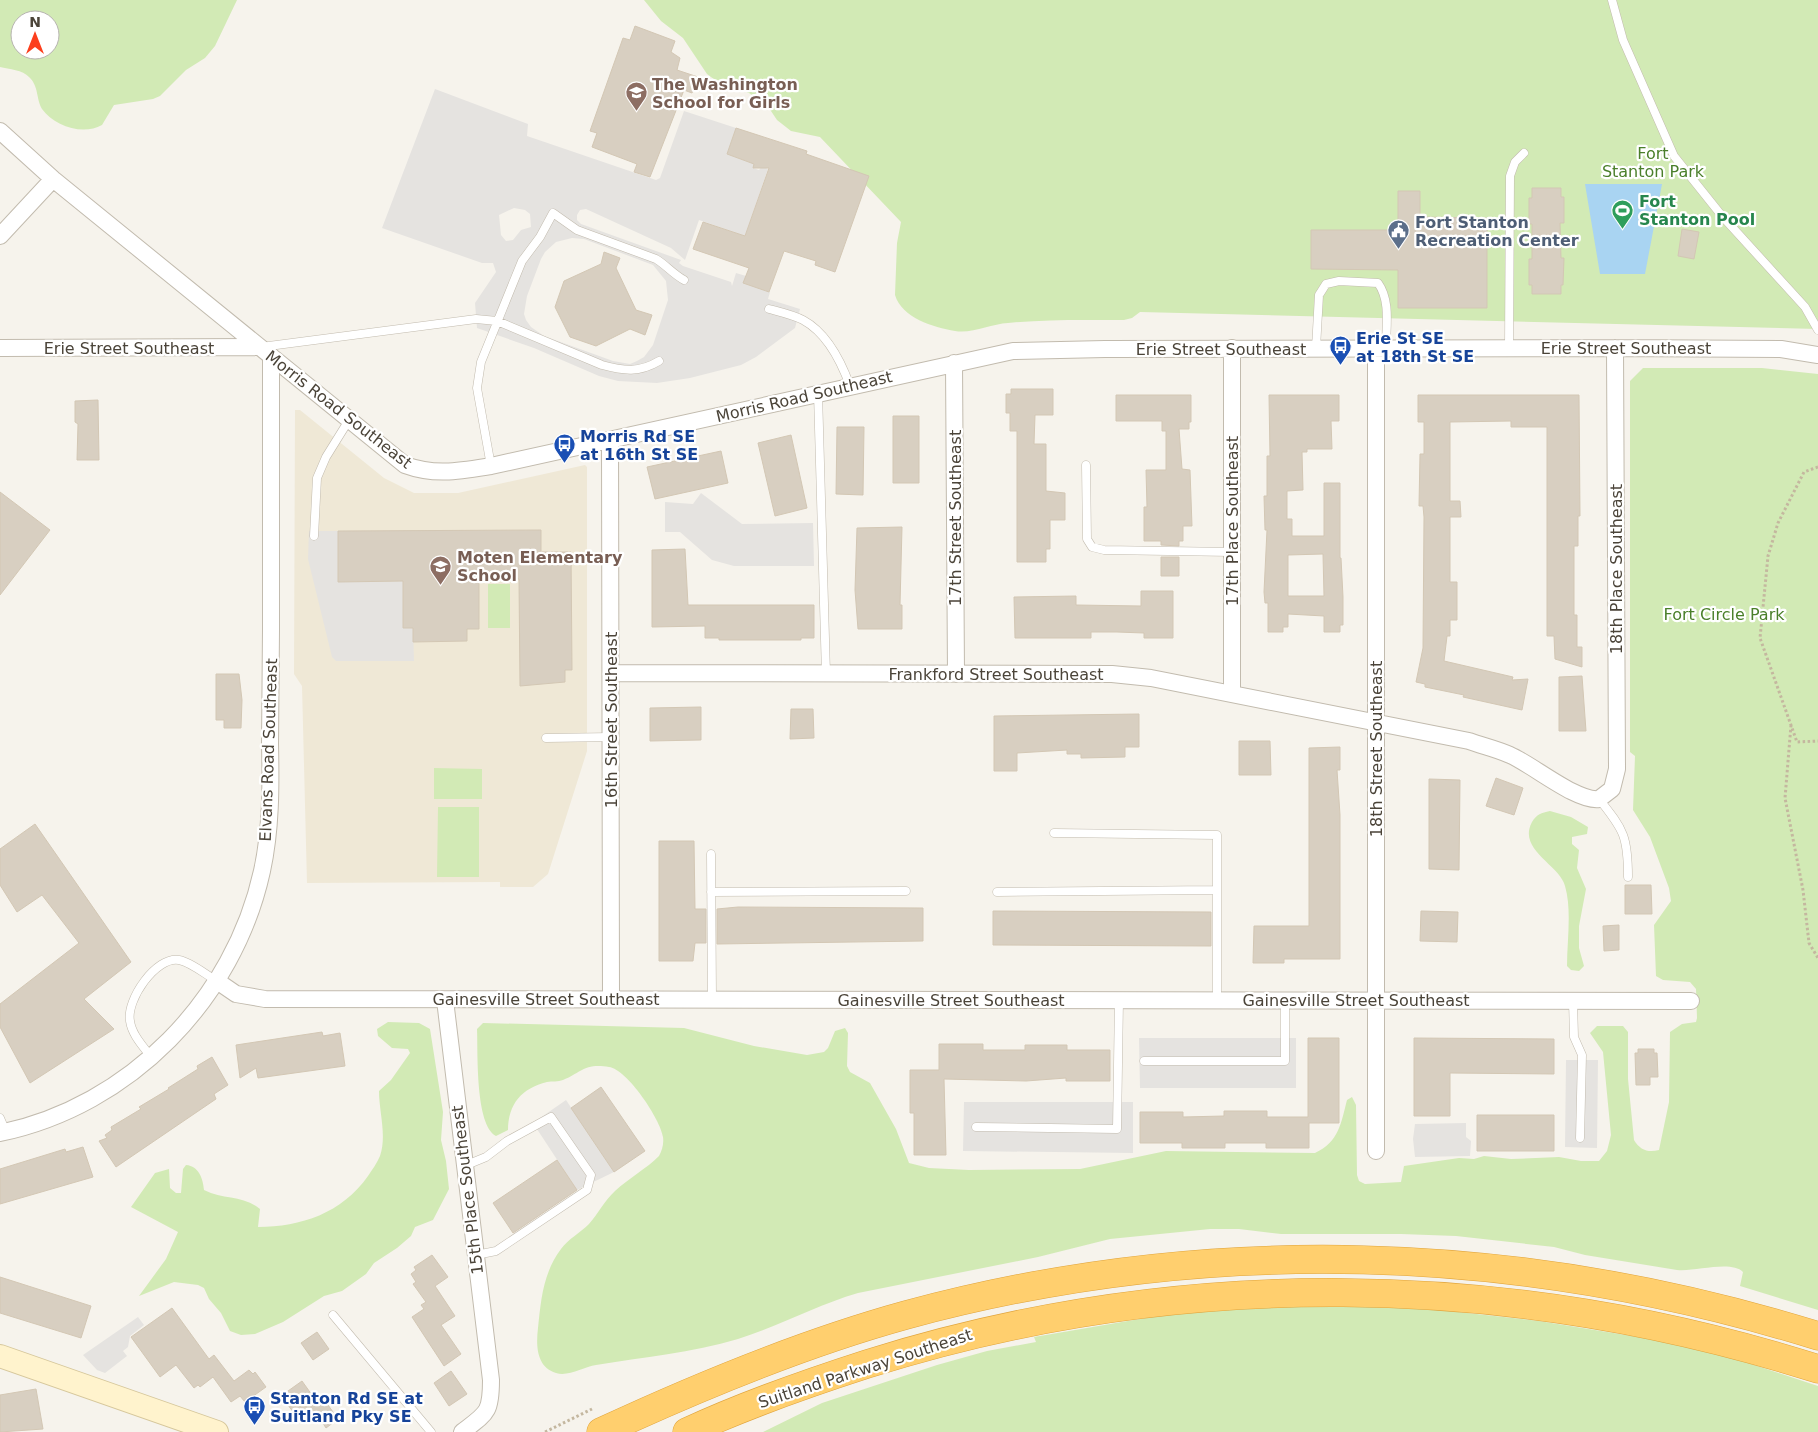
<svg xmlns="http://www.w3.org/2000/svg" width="1818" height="1432" viewBox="0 0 1818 1432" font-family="'DejaVu Sans',sans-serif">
<rect width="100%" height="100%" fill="#f6f3ec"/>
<!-- education -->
<path fill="#efe8d6" d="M295 410H300L384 478 414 493H458L585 465 587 467V751L548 874 533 887H500V882L307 883 302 686 294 674Z"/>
<!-- green -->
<path fill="#d2eab5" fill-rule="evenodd" d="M0 0H237L215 46 205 58 186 70 160 96 153 99 114 105 102 125C83 136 54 126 42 109 36 99 39 86 29 77 23 70 9 69 0 67ZM20 20H50V50H20Z
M644 0H1818V329L1140 312 1132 318 1124 320C1085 320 1046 319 1008 323 991 324 972 334 955 331 933 327 902 318 895 295L897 243 901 222 820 137 791 131 777 120 767 105 749 93 719 83 707 74 683 38 661 21Z
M1643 368H1762L1818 374V1310L1740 1286 1743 1272C1731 1260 1695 1272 1677 1270L1585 1255 1554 1247 1456 1236 1401 1234H1281L1239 1229H1210L1110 1239 1038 1257 858 1293C817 1305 779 1326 738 1339 692 1353 643 1357 596 1365 584 1367 568 1377 556 1373 536 1367 536 1345 538 1328 541 1300 543 1273 561 1249 568 1239 580 1233 589 1224 598 1214 604 1201 615 1191 629 1178 646 1169 659 1156 662 1150 664 1144 663 1137 661 1120 627 1069 609 1067 584 1063 581 1073 563 1080 558 1082 552 1081 547 1082 522 1088 508 1104 508 1130L496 1136C475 1125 478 1052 477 1029L483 1023 684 1028 754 1046 807 1055 824 1052 828 1048 835 1031 845 1028 848 1033 847 1066 850 1072 870 1083 896 1129 909 1163 929 1168 969 1170 1080 1169 1166 1151 1315 1153C1339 1142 1341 1123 1347 1100L1352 1097 1356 1105 1357 1175 1359 1181 1365 1184 1401 1182 1404 1166 1459 1158 1474 1159 1484 1156 1511 1159 1559 1157 1581 1161H1599L1607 1151 1611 1135 1603 1052 1590 1033 1597 1026H1623L1628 1032V1079L1634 1140C1640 1150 1648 1153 1659 1150L1669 1102 1670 1032 1682 1024 1696 1022 1697 1018 1696 989 1690 982 1663 980 1656 976 1654 925 1671 901 1669 888 1650 837 1633 810 1635 756 1630 752V381Z
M488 584H510V628H488Z
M434 768 482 769V799H434Z
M438 807H479V877H437Z
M1550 811 1571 817 1588 827 1587 834 1572 837V844L1579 850 1577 868 1586 889 1579 926V948L1584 966 1579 971 1571 970 1567 966C1567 941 1572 910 1565 886 1560 865 1517 850 1532 822 1537 814 1541 813 1550 811Z
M388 1022 419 1023 430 1029 443 1112 441 1140 446 1161 449 1189 433 1220 415 1227 411 1236 397 1248 374 1263 366 1274 342 1291 324 1296 283 1322 255 1334 241 1335 230 1331 221 1313 209 1299 204 1288 198 1285 174 1282 139 1296 166 1259 178 1232 131 1207 155 1173 169 1169 170 1188 176 1193H181L183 1169 186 1165C199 1166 203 1179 204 1190 224 1200 243 1195 260 1209L258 1227C301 1227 342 1213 368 1176 372 1170 377 1163 380 1156 387 1135 379 1112 379 1091L391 1080 410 1053 408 1049 392 1048 378 1036 377 1029Z
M1395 1305 1539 1321 1700 1347 1818 1386V1432H763L822 1403 937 1365 987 1351 1036 1342 1034 1337 1163 1315 1253 1307Z"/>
<!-- parking -->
<path fill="#e5e3e0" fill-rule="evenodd" d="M435 89 528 124 527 136 656 180 660 178 684 111 736 128 727 154 754 164 753 168 759 170 762 166 768 169 745 236 699 220 685 260 671 248 586 209 580 210 577 215V220L581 224 681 260 679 263 683 266 731 282 732 286 736 273 746 276 744 283 770 292 768 299 800 309 795 328 756 357 741 365 690 378 657 383 618 381 599 376 534 348 477 328 475 303 496 272 493 263H482L382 228ZM514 208 525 210 530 214 531 227 521 230 513 240 506 241 501 235 499 215ZM572 238 584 239 653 265 666 281 668 300 653 345 644 357 637 361 630 364 613 361 544 336 531 327 526 320 524 314 527 296 541 259 545 252 556 242Z
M701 493 742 524 813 523 814 566H734L712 560 680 532H665V502L693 504Z
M309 531H338V582L403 581V628H413L414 661H336L332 657 308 559Z
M1139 1038H1296V1088H1140Z
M1566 1060H1598L1597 1148 1565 1147Z
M566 1100 614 1172 577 1190 533 1123Z
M964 1102H1133V1153L963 1151Z
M1466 1123V1137L1471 1141 1470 1156 1415 1157 1413 1139 1415 1124Z
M138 1317 144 1325 130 1336 128 1347 123 1351 127 1356 105 1373 97 1370 83 1355Z"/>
<!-- water -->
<path fill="#a9d4f2" d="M1585 184H1662L1645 274H1600Z"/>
<!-- building -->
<path fill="#d8cfc1" stroke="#d3c7b4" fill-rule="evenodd" d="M635 26 675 41 671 52 680 58 677 70 698 77 692 93 684 90 650 177 634 172 637 164 592 147 597 133 590 131 623 38 630 40Z
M736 128 807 151 806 154 869 176 835 272 815 265 816 261 784 251 769 292 743 283 749 268 693 249 703 222 745 236 769 168H753L754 164 727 154Z
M1532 188H1561V197H1564V223H1560L1561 258H1564L1563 285H1561V294H1532V285H1529V259H1532V224H1529V198H1532Z
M1398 191H1420V217L1487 218V308H1398V270L1311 269V230H1398Z
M1682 229 1699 232 1694 259 1678 256Z
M604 252 620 258 616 268 636 310 652 315 645 335 630 329 596 346 570 337 555 307 564 281 601 264Z
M1011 389H1053V415H1035L1034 444H1046V491L1065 493V520H1050V549H1046V562H1017V431H1010V413H1006V394H1011Z
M1116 395H1191V422H1189V429H1179L1182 469 1190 470 1192 526H1183V541H1179V546L1161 545V541H1144V507H1147L1146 470H1166V431H1162V421H1116Z
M1269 395H1339V421H1331L1332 449H1307V452H1302L1303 490 1287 491V519H1292V536H1324V483H1340V558H1341L1343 597V625H1340V632H1324V616L1288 614V627H1283V632H1268V603H1265L1264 592 1267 530H1265L1264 496H1267V456H1270ZM1323 554 1324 596H1288V555Z
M1418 395H1579L1580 516H1578V546H1574V615H1577V647H1582V667L1555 659 1554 636H1547V427H1511V421L1450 422V501H1460L1461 517H1450V582H1457V620H1450V636H1447L1444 661 1513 677 1512 680 1528 679 1522 710 1463 697 1464 695 1425 687V684L1416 682 1423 648 1424 517 1423 506H1419L1420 454H1424V422H1418Z
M98 400 99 460H77L78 424 75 422V401Z
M893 416H919V483H893Z
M837 427H864L863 495 836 494Z
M791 435 807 508 775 516 758 443Z
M721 451 728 483 655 499 647 467Z
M0 492 50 530 0 595Z
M902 527 900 605H902V629H858L855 590 857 528Z
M541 530V552H571L572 670H565V682L520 686 519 579H479V629H467V641L413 642V628H403V581L338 582V531Z
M685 549 688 605H814V638H801V640H719V638H705V626L652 627V550Z
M1161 557H1179V576H1161Z
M1141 591H1173V638H1144V633L1117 632H1091V638H1015L1014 597 1076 596V605L1141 606Z
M216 674H239L242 700 241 728H224V720H216Z
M1582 676 1586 731H1559V677Z
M701 707V740L650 741V708Z
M791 709H813L814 738 790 739Z
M1139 714V747H1125V757L1081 758V754H1067V750L1017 753V771H994V716Z
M1239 741H1270L1271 775H1239Z
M1340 747V770H1337L1340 815V959H1284V963H1253L1254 926H1309V748Z
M1496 778 1523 788 1514 815 1486 806Z
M1429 779 1460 780 1459 870 1429 869Z
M35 824 131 962 84 999 114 1029 30 1083 0 1027V1004L79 943 42 895 17 912 0 885V849Z
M659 841H694L695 909H706V943H695L693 961H659Z
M1625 885H1651L1652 914H1625Z
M738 907 923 908V941L717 944V909Z
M993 911 1211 912V946L993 945Z
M1421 911 1458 912 1457 942 1420 941Z
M1619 925V950L1604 951 1603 926Z
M322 1032 323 1036 340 1033 345 1066 258 1078 256 1068 240 1078 236 1045Z
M1308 1038H1339V1123H1309V1148H1266V1143H1225V1148H1182V1143H1140V1112H1183V1117L1224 1116V1111H1267V1117H1308Z
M1414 1038 1554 1039V1074L1450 1073V1116H1414Z
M939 1044H983V1050H1025V1045H1067V1050H1110V1081H1066V1078L1026 1081 944 1079 946 1155H914V1113H910V1070H939Z
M1638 1049H1654V1053H1657L1658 1077H1650V1085H1636L1635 1053H1638Z
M212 1057 228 1085 214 1094 216 1099 116 1167 99 1141 107 1138 105 1135 112 1130 111 1127 141 1109 139 1107 169 1089 168 1088 198 1069 197 1066Z
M601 1087 645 1151 614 1172 571 1108Z
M1477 1115H1554V1151H1477Z
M83 1147 93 1177 0 1204V1169L65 1149 66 1152Z
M557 1160 577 1190 513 1233 493 1203Z
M432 1255 448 1277 435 1286 455 1316 441 1325 461 1354 444 1366 412 1317 424 1309 421 1305 426 1302 413 1284 416 1282 411 1274 416 1270 414 1267Z
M0 1277 91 1306 81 1338 0 1313Z
M172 1308 209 1359 214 1355 234 1381 249 1370 253 1374 255 1372 266 1387 245 1402 240 1396 231 1402 213 1377 200 1387 198 1385 194 1388 176 1365 160 1377 131 1337Z
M317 1332 329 1349 313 1360 301 1343Z
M451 1371 467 1394 449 1406 434 1383Z
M302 1381 317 1402 323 1398 338 1419 326 1428 319 1417 311 1423 304 1412 297 1417 281 1396Z
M36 1389 43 1429 0 1432V1395Z"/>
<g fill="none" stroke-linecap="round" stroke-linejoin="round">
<defs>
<path id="lane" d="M1612 0 1623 40 1674 156 1722 216 1805 307 1818 330
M769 309C780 312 793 315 803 320 827 333 841 361 850 386
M261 347 476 319 497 321 602 365C624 371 639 373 659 361
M1316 348 1319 295 1326 284 1339 281 1378 283C1391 301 1386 327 1386 348
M1509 348 1510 176 1515 162 1524 153
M818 393 826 674
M1086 465 1087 539 1092 547 1104 550 1232 552
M491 466 477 388 481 362 522 261 540 237 553 213 577 230 656 259C666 265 673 274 684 280
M314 536 317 478 326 457 349 420
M546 738 611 737
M1599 799C1624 830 1628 837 1628 877
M1054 833 1217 835V999
M711 854 712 999
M711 892 906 891
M997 892 1217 890
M1573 1001 1574 1037 1582 1055 1580 1138
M151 1057C143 1046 132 1035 130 1021 126 1000 156 956 179 960 191 962 206 975 217 981
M1144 1061H1285V1000
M0 1118 6 1132
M976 1127 1117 1129 1119 1000
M464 1166 486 1157 507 1141 551 1117 591 1175 587 1190 496 1251 476 1255
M333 1315 431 1432"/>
<path id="street" d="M0 131 53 179 405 465C435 476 460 471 491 466L1013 351 1105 349 1615 348 1781 349 1818 355
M0 236 53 179
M0 348 259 347
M1232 348V693
M1376 348V1151
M954 363 956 674
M610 440 611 999
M611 673 1112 674 1151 678 1469 741C1483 746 1497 749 1510 755 1533 765 1577 802 1599 799L1612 789 1617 769 1615 348
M217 981 236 994 265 999 1691 1001
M445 1000 491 1380C491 1413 487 1413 462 1432
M0 1133C130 1106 234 999 262 871 271 830 271 786 270 744 270 706 271 668 271 630 271 539 271 448 271 357"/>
<path id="secondary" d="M0 1356 217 1432"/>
<path id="highway" d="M601 1432C700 1386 801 1344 906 1315 1208 1233 1520 1243 1818 1336
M687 1432C745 1405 805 1384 867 1364 1179 1266 1507 1270 1818 1369"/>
</defs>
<!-- lane casing -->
<use href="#lane" stroke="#c2bbae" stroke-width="9"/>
<!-- street casing -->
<use href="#street" stroke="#c2bbae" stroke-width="18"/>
<!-- secondary casing -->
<use href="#secondary" stroke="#d6c79b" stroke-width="24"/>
<!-- highway casing -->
<use href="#highway" stroke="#e0a43c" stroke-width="29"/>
<!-- path -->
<path stroke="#c4b79f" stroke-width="3" stroke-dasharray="2.5 2.5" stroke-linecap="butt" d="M1818 467 1804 472 1778 523 1768 556 1760 638 1797 742 1818 741
M1791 725 1785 798 1803 890 1809 943 1818 958
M545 1432 592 1409"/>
<!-- lane -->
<use href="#lane" stroke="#fff" stroke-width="8"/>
<!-- street -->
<use href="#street" stroke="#fff" stroke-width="16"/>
<!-- secondary -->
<use href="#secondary" stroke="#fff3cd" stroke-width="22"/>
<!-- highway -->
<use href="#highway" stroke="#ffcf6e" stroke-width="28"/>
</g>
<!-- icons -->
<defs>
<symbol id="school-pin" viewBox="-11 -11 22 30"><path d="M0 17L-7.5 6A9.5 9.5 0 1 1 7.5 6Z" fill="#8d6e63" stroke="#fff"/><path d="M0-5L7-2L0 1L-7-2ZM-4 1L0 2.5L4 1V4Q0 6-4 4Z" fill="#fff"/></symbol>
<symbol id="stadium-pin" viewBox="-11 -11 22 30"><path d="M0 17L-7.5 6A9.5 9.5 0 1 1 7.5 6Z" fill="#2e9e5b" stroke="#fff"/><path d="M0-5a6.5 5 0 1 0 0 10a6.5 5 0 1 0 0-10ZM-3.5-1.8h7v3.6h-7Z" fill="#fff"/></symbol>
<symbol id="civic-pin" viewBox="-11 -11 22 30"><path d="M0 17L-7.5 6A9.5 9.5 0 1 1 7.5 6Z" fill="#5c6f8a" stroke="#fff"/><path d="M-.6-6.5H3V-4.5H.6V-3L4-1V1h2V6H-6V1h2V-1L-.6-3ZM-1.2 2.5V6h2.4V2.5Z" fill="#fff"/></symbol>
<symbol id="bus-pin" viewBox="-11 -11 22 30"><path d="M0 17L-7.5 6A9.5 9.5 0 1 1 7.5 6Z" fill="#1a4fb4" stroke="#fff"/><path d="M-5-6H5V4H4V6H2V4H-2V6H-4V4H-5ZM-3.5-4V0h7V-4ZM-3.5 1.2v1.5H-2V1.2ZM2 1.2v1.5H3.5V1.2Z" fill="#fff"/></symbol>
</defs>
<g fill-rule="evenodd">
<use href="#school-pin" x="624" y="80" width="25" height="34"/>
<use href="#stadium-pin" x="1610" y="198" width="25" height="34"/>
<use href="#civic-pin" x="1386" y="218" width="25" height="34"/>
<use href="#bus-pin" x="1328" y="334" width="25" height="34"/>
<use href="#bus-pin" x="552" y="432" width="25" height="34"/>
<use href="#school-pin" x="428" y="554" width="25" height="34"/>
<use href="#bus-pin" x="242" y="1394" width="25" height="34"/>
</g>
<g text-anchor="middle" stroke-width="4.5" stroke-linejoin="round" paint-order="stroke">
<!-- education labels -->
<g font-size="16" font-weight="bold" fill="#785e54" stroke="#fff" text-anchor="start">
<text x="652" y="90">The Washington<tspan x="652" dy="18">School for Girls</tspan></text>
<text x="457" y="563">Moten Elementary<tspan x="457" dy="18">School</tspan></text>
</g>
<!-- park labels -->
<g font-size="16" fill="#4a7f2a" stroke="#fff">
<text x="1653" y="159">Fort<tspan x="1653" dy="18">Stanton Park</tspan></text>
<text x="1724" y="620">Fort Circle Park</text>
</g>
<!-- leisure labels -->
<g font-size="16" font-weight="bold" fill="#27864d" stroke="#fff" text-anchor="start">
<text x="1639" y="207">Fort<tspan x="1639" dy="18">Stanton Pool</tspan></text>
</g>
<!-- service labels -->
<g font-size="16" font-weight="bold" fill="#4e5e75" stroke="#fff" text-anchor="start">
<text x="1415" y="228">Fort Stanton<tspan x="1415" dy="18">Recreation Center</tspan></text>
</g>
<!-- transit labels -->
<g font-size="16" font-weight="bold" fill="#164399" stroke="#fff" text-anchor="start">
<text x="1356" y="344">Erie St SE<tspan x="1356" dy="18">at 18th St SE</tspan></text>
<text x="580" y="442">Morris Rd SE<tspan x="580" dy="18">at 16th St SE</tspan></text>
<text x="270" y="1404">Stanton Rd SE at<tspan x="270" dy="18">Suitland Pky SE</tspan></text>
</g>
<!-- street labels -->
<g font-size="16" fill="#4b4439" stroke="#fff">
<text x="129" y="354">Erie Street Southeast</text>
<text x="1626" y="354">Erie Street Southeast</text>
<text x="1221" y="355">Erie Street Southeast</text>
<text transform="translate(804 396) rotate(-13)" y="6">Morris Road Southeast</text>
<text transform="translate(339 409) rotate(38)" y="6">Morris Road Southeast</text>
<text transform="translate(955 518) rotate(-90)" y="6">17th Street Southeast</text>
<text transform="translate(1232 521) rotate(-90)" y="6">17th Place Southeast</text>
<text transform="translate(1616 569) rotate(-90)" y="6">18th Place Southeast</text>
<text x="996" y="680">Frankford Street Southeast</text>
<text transform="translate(611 720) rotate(-90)" y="6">16th Street Southeast</text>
<text transform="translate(1376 749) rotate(-90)" y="6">18th Street Southeast</text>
<text transform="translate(268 750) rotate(-88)" y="6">Elvans Road Southeast</text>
<text x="546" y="1005">Gainesville Street Southeast</text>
<text x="951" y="1006">Gainesville Street Southeast</text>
<text x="1356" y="1006">Gainesville Street Southeast</text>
<text transform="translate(467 1190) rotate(-97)" y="6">15th Place Southeast</text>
<text transform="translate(865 1368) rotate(-18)" y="6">Suitland Parkway Southeast</text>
</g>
</g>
<!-- north arrow -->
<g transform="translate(35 35)"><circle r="24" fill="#ffffff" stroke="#b7b4b0"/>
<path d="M0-4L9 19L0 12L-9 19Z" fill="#fc3f1d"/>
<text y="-8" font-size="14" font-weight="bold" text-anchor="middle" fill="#4b4439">N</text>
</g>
</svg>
